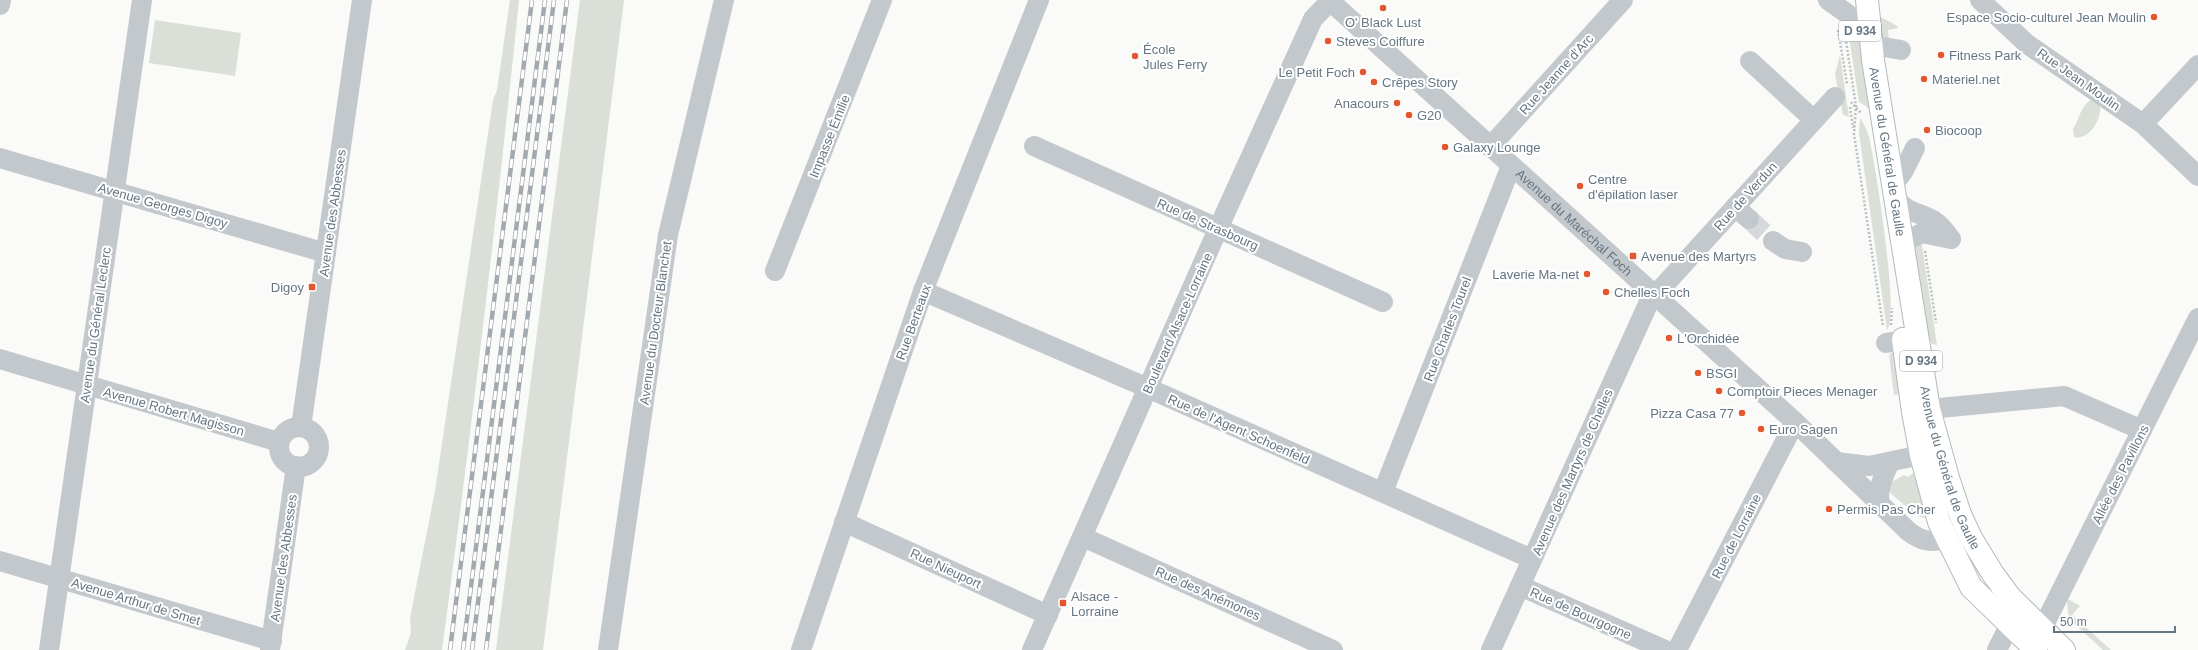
<svg xmlns="http://www.w3.org/2000/svg" width="2198" height="650" viewBox="0 0 2198 650" font-family="Helvetica,sans-serif">
<rect width="100%" height="100%" fill="#fafaf8"/>
<!-- green -->
<path fill="#dadfd7" d="M510 0H519C497 217 471 434 442 650H405L411 632 410 618 435 491 493 100 497 90Z
M580 0H624L543 650H496Z
M1877 15C1885 20 1893 22 1899 28L1888 30 1889 42 1882 41Z
M155 20 241 33 235 76 149 63Z
M1847 24 1856 29 1863 46 1873 115 1866 106 1859 102Z
M1840 55 1849 117 1843 115 1835 74Z
M2091 100 2100 103C2103 117 2090 141 2074 137L2073 129C2079 120 2081 105 2091 100Z
M1860 118C1864 124 1867 130 1869 137 1875 162 1900 317 1887 330L1859 133Z
M1921 239 1937 345 1932 344 1928 337 1913 250 1916 242Z
M1892 352 1897 355 1902 394 1894 395 1889 355Z
M1913 473 1916 478 1928 516 1926 518 1917 516 1888 491 1890 483 1904 475 1908 477Z
M2068 599 2080 606 2072 615 2111 650H2103L2069 619 2067 603Z"/>
<g fill="none" stroke-linecap="round" stroke-linejoin="round">
<!-- minor-tunnel -->
<path stroke="#d5d9db" stroke-width="20" stroke-dasharray="20 10" stroke-linecap="butt" d="M1749 219 1773 241"/>
<defs>
<g id="major">
<path id="s2" d="M1867 0 1873 60 1929 409 1948 478 1960 514 1971 538 1993 574 2010 597 2064 650"/>
<path d="M1903 339 1913 412 1921 455 1939 522 1971 587 2036 650"/>
</g>
</defs>
<!-- major casing -->
<use href="#major" stroke="#b5babe" stroke-width="24"/>
<!-- path -->
<path stroke="#bbbfc2" stroke-width="2.5" stroke-dasharray="2 2" stroke-linecap="butt" d="M1838 30 1847 84
M1845 34 1856 106 1854 134 1883 326
M1851 102 1861 113
M1850 107 1853 128
M1925 251 1936 323
M1891 325 1892 308"/>
<!-- minor -->
<g stroke="#c3c8cc" stroke-width="20">
<path id="s1" d="M1329 0 1795 422 1908 531C1921 541 1930 543 1946 539L1956 526"/>
<path d="M1828 0 1856 20"/>
<path d="M1980 0 2027 44 2143 124 2198 176"/>
<path d="M0 5 1 0"/>
<path d="M1872 45 1901 50"/>
<path d="M1750 61 1814 120"/>
<path d="M2143 124 2198 65"/>
<path d="M1034 146 1383 302"/>
<path d="M1490 147 1623 0"/>
<path d="M0 158 326 253"/>
<path d="M1893 185 1903 172 1915 148"/>
<path d="M1895 198C1911 216 1916 210 1933 220 1941 225 1946 232 1951 239"/>
<path d="M1735 207 1749 219"/>
<path d="M1773 241 1785 249 1802 252"/>
<path d="M1901 243 1922 233 1951 239"/>
<path d="M775 271 882 0"/>
<path d="M923 291 1141 385 1532 559"/>
<path d="M1886 343 1903 340"/>
<path d="M0 359 279 442"/>
<path d="M1929 409 2064 396 2142 430"/>
<circle cx="299" cy="447" r="20"/>
<path d="M301 427 362 0"/>
<path d="M1836 462 1869 466 1921 455 1933 463"/>
<path d="M1383 492 1511 166"/>
<path d="M1879 504C1878 487 1883 477 1890 462"/>
<path d="M844 522 1048 615"/>
<path d="M1083 537 1333 650"/>
<path d="M0 561 272 641"/>
<path d="M1520 586 1665 650"/>
<path d="M2033 640 2042 629 2198 318"/>
<path d="M49 650 142 0"/>
<path d="M270 650 296 466"/>
<path d="M608 650 668 235 724 0"/>
<path d="M801 650 923 291 1039 0"/>
<path d="M1032 650 1218 229 1313 19 1331 0"/>
<path d="M1491 650 1649 302 1835 97"/>
<path d="M1677 650 1795 422"/>
<path d="M1997 650 2009 626"/>
</g>
<!-- major -->
<use href="#major" stroke="#fff" stroke-width="22"/>
<defs>
<path id="rail" d="M450 650 532 0
M463 650 545 0
M472 650 554 0
M486 650 567 0"/>
</defs>
<!-- rail casing -->
<use href="#rail" stroke="#a2aab0" stroke-width="4.5"/>
<!-- rail -->
<use href="#rail" stroke="#fff" stroke-width="3" stroke-dasharray="9" stroke-linecap="butt"/>
</g>
<!-- markers -->
<g fill="#e4572e" stroke="#fff" stroke-width="1.5">
<circle cx="1383" cy="8" r="4"/>
<circle cx="2154" cy="17" r="4"/>
<circle cx="1328" cy="41" r="4"/>
<circle cx="1941" cy="55" r="4"/>
<circle cx="1135" cy="56" r="4"/>
<circle cx="1363" cy="72" r="4"/>
<circle cx="1924" cy="79" r="4"/>
<circle cx="1374" cy="82" r="4"/>
<circle cx="1397" cy="103" r="4"/>
<circle cx="1409" cy="115" r="4"/>
<circle cx="1927" cy="130" r="4"/>
<circle cx="1445" cy="147" r="4"/>
<circle cx="1580" cy="186" r="4"/>
<rect x="1629" y="252" width="8" height="8" rx="2"/>
<circle cx="1587" cy="274" r="4"/>
<rect x="308" y="283" width="8" height="8" rx="2"/>
<circle cx="1606" cy="292" r="4"/>
<circle cx="1669" cy="338" r="4"/>
<circle cx="1698" cy="373" r="4"/>
<circle cx="1719" cy="391" r="4"/>
<circle cx="1742" cy="413" r="4"/>
<circle cx="1761" cy="429" r="4"/>
<circle cx="1829" cy="509" r="4"/>
<rect x="1059" y="599" width="8" height="8" rx="2"/>
</g>
<g text-anchor="middle" stroke-width="4" stroke-linejoin="round" paint-order="stroke">
<!-- shield labels -->
<g fill="#fff" stroke="#939fa8" stroke-width="1">
<rect x="1839" y="21" width="42" height="20" rx="3"/>
<rect x="1900" y="351" width="42" height="20" rx="3"/>
</g>
<g font-size="12" font-weight="bold" fill="#657683">
<text x="1860" y="35">D 934</text>
<text x="1921" y="365">D 934</text>
</g>
<!-- poi labels -->
<g font-size="13" fill="#657683" stroke="#fff" text-anchor="start">
<text x="2146" y="22" text-anchor="end">Espace Socio-culturel Jean Moulin</text>
<text x="1383" y="27" text-anchor="middle">O' Black Lust</text>
<text x="1336" y="46">Steves Coiffure</text>
<text x="1143" y="54">École<tspan x="1143" dy="15">Jules Ferry</tspan></text>
<text x="1949" y="60">Fitness Park</text>
<text x="1355" y="77" text-anchor="end">Le Petit Foch</text>
<text x="1932" y="84">Materiel.net</text>
<text x="1382" y="87">Crêpes Story</text>
<text x="1389" y="108" text-anchor="end">Anacours</text>
<text x="1417" y="120">G20</text>
<text x="1935" y="135">Biocoop</text>
<text x="1453" y="152">Galaxy Lounge</text>
<text x="1588" y="184">Centre<tspan x="1588" dy="15">d'épilation laser</tspan></text>
<text x="1641" y="261">Avenue des Martyrs</text>
<text x="1579" y="279" text-anchor="end">Laverie Ma-net</text>
<text x="304" y="292" text-anchor="end">Digoy</text>
<text x="1614" y="297">Chelles Foch</text>
<text x="1677" y="343">L'Orchidée</text>
<text x="1706" y="378">BSGI</text>
<text x="1727" y="396">Comptoir Pieces Menager</text>
<text x="1734" y="418" text-anchor="end">Pizza Casa 77</text>
<text x="1769" y="434">Euro Sagen</text>
<text x="1837" y="514">Permis Pas Cher</text>
<text x="1071" y="601">Alsace -<tspan x="1071" dy="15">Lorraine</tspan></text>
</g>
<!-- street labels -->
<g font-size="13" fill="#657683" stroke="#fff">
<text transform="translate(1556 74) rotate(-48)" y="5">Rue Jeanne d'Arc</text>
<text transform="translate(2079 79) rotate(35)" y="5">Rue Jean Moulin</text>
<text transform="translate(829 136) rotate(-68)" y="5">Impasse Émilie</text>
<text dy="5" stroke="none"><textPath href="#s2" startOffset="153">Avenue du Général de Gaulle</textPath></text>
<text transform="translate(1745 196) rotate(-48)" y="5">Rue de Verdun</text>
<text transform="translate(163 205) rotate(16)" y="5">Avenue Georges Digoy</text>
<text transform="translate(332 213) rotate(-82)" y="5">Avenue des Abbesses</text>
<text dy="5" stroke="none"><textPath href="#s1" startOffset="331">Avenue du Maréchal Foch</textPath></text>
<text transform="translate(1208 224) rotate(24)" y="5">Rue de Strasbourg</text>
<text transform="translate(913 322) rotate(-70)" y="5">Rue Berteaux</text>
<text transform="translate(655 323) rotate(-82)" y="5">Avenue du Docteur Blanchet</text>
<text transform="translate(1177 323) rotate(-66)" y="5">Boulevard Alsace-Lorraine</text>
<text transform="translate(95 325) rotate(-82)" y="5">Avenue du Général Leclerc</text>
<text transform="translate(1447 329) rotate(-69)" y="5">Rue Charles Tourel</text>
<text transform="translate(174 411) rotate(16)" y="5">Avenue Robert Magisson</text>
<text transform="translate(1239 429) rotate(24)" y="5">Rue de l'Agent Schoenfeld</text>
<text dy="5" stroke="none"><textPath href="#s2" startOffset="476">Avenue du Général de Gaulle</textPath></text>
<text transform="translate(1572 472) rotate(-66)" y="5">Avenue des Martyrs de Chelles</text>
<text transform="translate(2120 474) rotate(-63)" y="5">Allée des Pavillons</text>
<text transform="translate(1736 536) rotate(-63)" y="5">Rue de Lorraine</text>
<text transform="translate(283 558) rotate(-82)" y="5">Avenue des Abbesses</text>
<text transform="translate(946 568) rotate(25)" y="5">Rue Nieuport</text>
<text transform="translate(1208 593) rotate(24)" y="5">Rue des Anémones</text>
<text transform="translate(136 601) rotate(17)" y="5">Avenue Arthur de Smet</text>
<text transform="translate(1581 613) rotate(24)" y="5">Rue de Bourgogne</text>
</g>
</g>
<!-- scale -->
<path d="M2054 626v6h121v-6" fill="none" stroke="#657683" stroke-width="2"/>
<text x="2060" y="626" font-size="12" fill="#657683" stroke="#ffffff" stroke-width="3" paint-order="stroke">50 m</text>
</svg>
